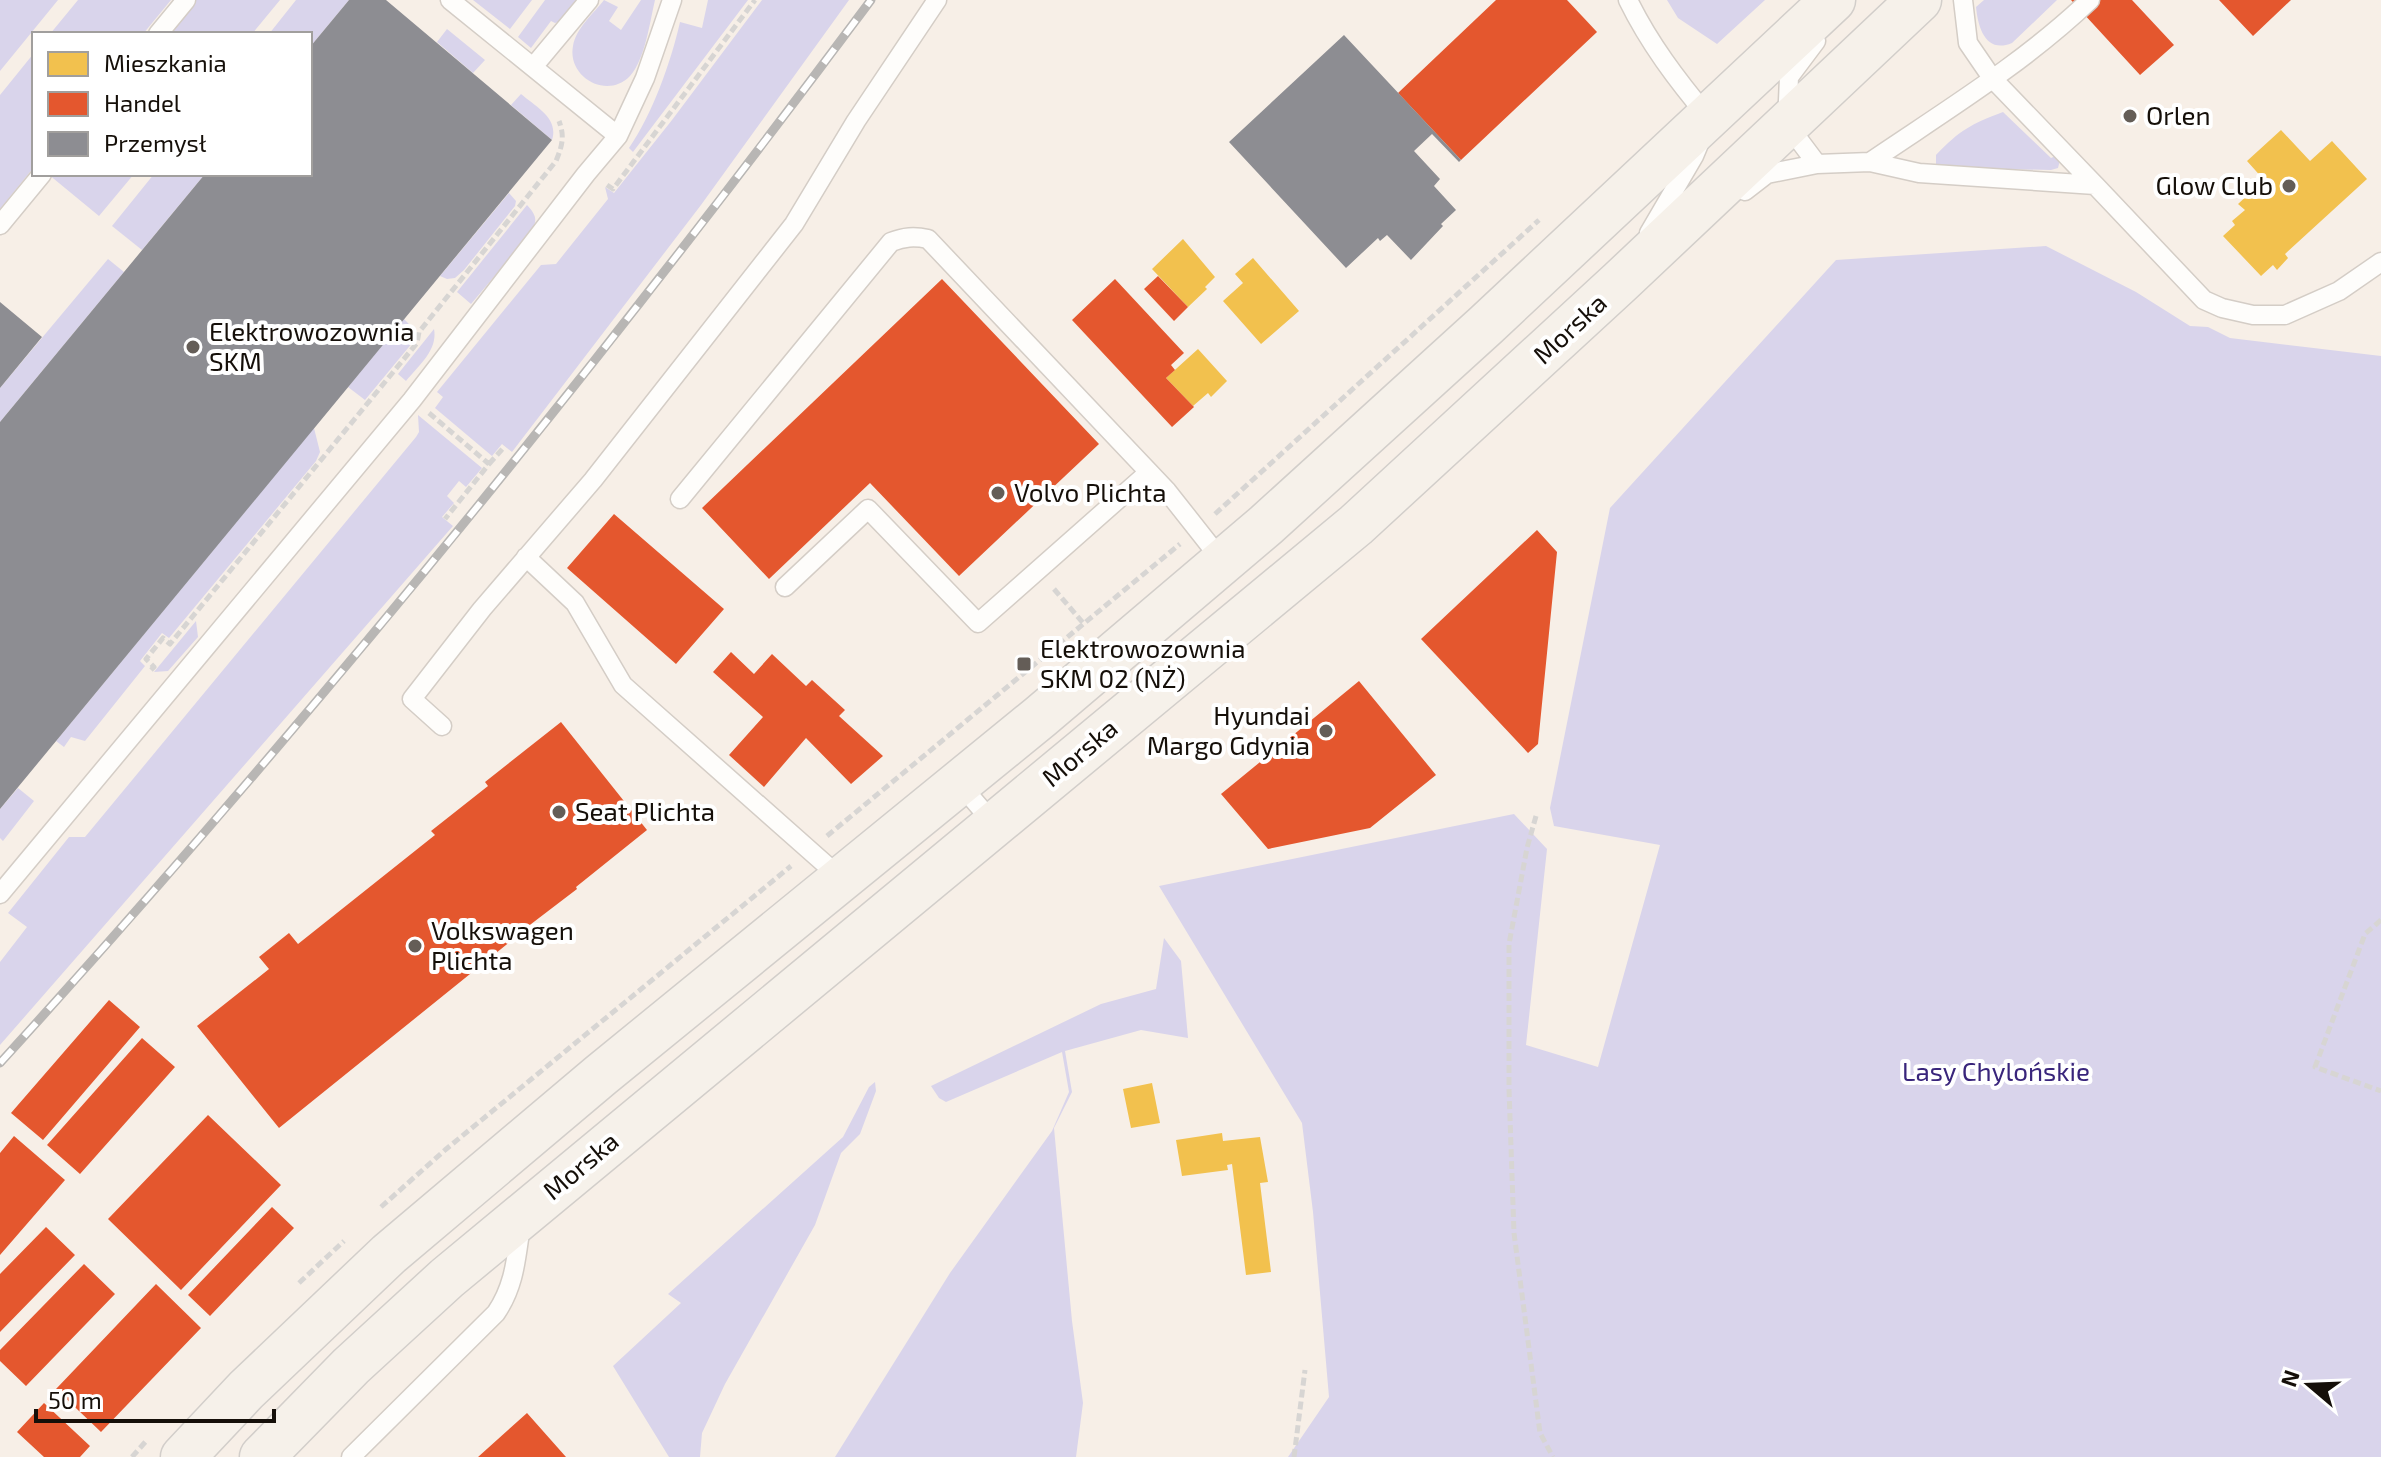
<svg xmlns="http://www.w3.org/2000/svg" width="2381" height="1457" viewBox="0 0 2381 1457" font-family="'Exo 2',sans-serif">
<rect width="100%" height="100%" fill="#f7efe7"/>
<!-- green -->
<path fill="#d9d4eb" d="M0 0H58L0 71Z
M78 0H171L143 34H50Z
M193 0H280L252 34H171L172 27Z
M296 0H349L310 47V34H269Z
M473 0H532L510 29Z
M545 0H580L565 20 555 23 551 21 531 48 518 37Z
M604 0 618 7 609 21 621 30 641 0H655C650 21 645 60 630 76 607 100 567 77 573 46 576 28 594 13 604 0Z
M708 0H748L633 152 629 148C652 115 671 62 680 22L702 28Z
M762 0H849L701 205 512 452 502 444 492 456 435 408 443 397 437 392 541 265 556 264 608 199 605 187 614 193 672 120Z
M1667 0H1765L1717 44 1678 18Z
M1984 0H2057L2012 43C1986 54 1978 28 1976 7Z
M447 29 485 60 473 73 437 42Z
M34 53V167L0 209V95Z
M521 94C536 107 559 118 552 140L511 105Z
M2003 112 2051 158 2058 155 2060 160 2058 168 2051 170 1956 168 1943 167 1936 164V155C1960 130 1971 124 2003 112Z
M48 174H134L99 216Z
M154 174H205L142 250 112 226Z
M509 193 516 201 515 206 464 270 455 278 447 279 440 276Z
M527 205C538 217 537 221 530 234L471 304 457 292Z
M2046 246 2136 292 2190 326 2208 327 2230 338 2381 356V1457H1288L1329 1397 1313 1212 1302 1123 1159 886 1514 814 1547 849 1526 1045 1598 1067 1660 845 1554 826 1550 808 1610 508 1836 260Z
M108 259 124 272 0 422V388Z
M404 319C412 327 416 331 413 342L365 400 348 387Z
M434 329C438 350 419 365 406 381L398 374Z
M418 415 482 468 466 487 459 481 447 496 454 503 442 517 453 526 0 1045V962L27 927 8 913 69 837H85L416 437 419 432Z
M314 428 320 452 316 461 169 638 162 633 140 661 145 666 85 741 71 737 64 747 56 741Z
M196 621 198 637 168 671 154 672Z
M18 788 34 801 3 841 0 838V809Z
M1164 938 1181 961 1188 1038 1141 1030 1065 1051 1072 1092 1054 1128 1072 1321 1083 1403 1076 1457H835L950 1273 1052 1131 1069 1092 1062 1052 946 1102 939 1098 931 1086 1101 1004 1156 989Z
M875 1082 876 1091 860 1134 841 1153 815 1225 725 1384 702 1433 700 1457H669L613 1366 681 1303 668 1294 843 1137 869 1087Z"/>
<!-- homes -->
<path fill="#f2c14e" d="M2281 130 2310 161 2332 141 2367 179 2285 254 2288 258 2277 270 2273 265 2261 276 2223 236 2235 225 2232 221 2245 210 2238 204 2264 180 2247 161Z
M1183 239 1215 277 1205 287 1207 289 1188 307 1152 269Z
M1253 258 1299 311 1261 344 1223 301 1243 283 1235 274Z
M1198 349 1227 381 1211 397 1208 393 1193 406 1166 378Z
M1152 1083 1160 1123 1131 1128 1123 1089Z
M1222 1133 1223 1141 1260 1137 1268 1182 1260 1183 1271 1272 1246 1275 1232 1164 1227 1165 1228 1170 1182 1176 1176 1140Z"/>
<!-- shops -->
<path fill="#e4572e" d="M1496 0H1567L1597 32 1461 160 1398 93Z
M2071 0H2132L2174 45 2140 75Z
M2219 0H2291L2253 36Z
M1158 276 1188 307 1174 321 1144 289Z
M942 279 1099 444 959 576 870 483 769 579 702 508Z
M1115 279 1184 353 1171 365 1175 370 1166 378 1194 407 1172 427 1072 320Z
M614 514 724 609 676 664 567 568Z
M1537 530 1557 552 1538 744 1528 753 1421 639Z
M731 652 754 674 772 654 806 686 812 680 845 710 839 716 883 756 851 784 806 738 764 787 729 755 763 717 713 672Z
M1359 681 1436 775 1370 828 1268 849 1221 794Z
M561 722 647 830 576 887 577 889 518 934 519 936 517 938 516 937 279 1128 197 1026 269 969 259 957 289 933 298 944 435 835 431 831 488 786 485 782Z
M109 1000 140 1027 43 1140 11 1113Z
M142 1038 175 1067 80 1174 47 1145Z
M208 1115 281 1185 181 1290 108 1219Z
M14 1136 65 1180 0 1255V1153Z
M272 1207 294 1228 210 1316 188 1295Z
M46 1227 75 1255 0 1332V1274Z
M84 1264 115 1294 26 1386 0 1361V1350Z
M156 1284 201 1328 101 1432 56 1389Z
M44 1403 90 1446 80 1457H44L17 1432Z
M527 1413 566 1457H478Z"/>
<!-- industry -->
<path fill="#8d8d92" d="M349 0H386L552 140 0 809V422L205 174H310V47Z
M1344 35 1461 160 1459 162 1432 134 1414 151 1440 179 1434 186 1456 210 1441 224 1443 226 1411 260 1387 235 1380 241 1378 238 1346 268 1229 142Z
M0 302 42 337 0 388Z"/>
<g fill="none" stroke-linecap="round" stroke-linejoin="round">
<defs>
<path id="service" d="M450 0 618 136
M1628 0C1649 43 1677 80 1708 117L1707 120
M1963 0 1968 43 1992 78 2095 185
M158 34 186 0
M1816 41 1789 77 1787 124 1817 164
M533 67 589 0
M1870 162C1945 111 2024 63 2090 0
M1745 191 1767 174 1817 164 1870 162 1919 173 2095 185 2204 300 2222 308 2253 315H2285L2339 291 2381 262
M0 225 42 174
M1649 233 1694 156 1699 144
M680 499 891 242C904 237 914 236 928 239L1149 472 1167 491 1223 562
M526 557 575 603 623 685 842 879
M785 587 868 509 978 623 1149 472
M442 726 412 699 482 609 593 480 794 224 856 121 937 0
M959 783 995 825
M0 894 412 400 586 174 618 136 645 78 672 0
M351 1457 496 1313C515 1285 516 1258 521 1225"/>
<path id="primary" d="M183 1457 246 1390 389 1254 601 1075 1040 717 1266 525 1486 325 1833 0
M262 1457 351 1366 447 1278 1356 525 1620 282 1919 0"/>
</defs>
<!-- service casing -->
<use href="#service" stroke="#d4cdc6" stroke-width="21"/>
<!-- primary casing -->
<use href="#primary" stroke="#d2ceca" stroke-width="47"/>
<!-- path -->
<path stroke="#d7d5d3" stroke-width="5" stroke-dasharray="8 4" stroke-linecap="butt" d="M607 185 613 189 755 0
M429 413 489 464 445 519
M489 464 505 446
M1215 514 1539 220
M1054 589 1084 624
M151 670 154 667 146 659 163 638 170 644 417 343 419 332 556 161C562 146 565 137 559 121
M1536 816 1527 848 1509 944V1089L1514 1233 1540 1433 1553 1457
M827 836 1180 544
M2381 920 2365 934 2315 1067 2381 1091
M381 1207 445 1150 791 866
M299 1283 344 1241
M132 1457 147 1440
M1294 1457 1305 1370"/>
<!-- service -->
<use href="#service" stroke="#fefdfb" stroke-width="18"/>
<!-- primary -->
<use href="#primary" stroke="#f6f1ea" stroke-width="44"/>
<defs>
<path id="rail" d="M0 1063C308 724 597 368 871 0"/>
</defs>
<!-- rail casing -->
<use href="#rail" stroke="#b8b6b4" stroke-width="9"/>
<!-- rail -->
<use href="#rail" stroke="#fff" stroke-width="6" stroke-dasharray="18" stroke-linecap="butt"/>
</g>
<!-- markers -->
<g fill="#645d57" stroke="#fff" stroke-width="3">
<circle cx="2130" cy="116" r="8"/>
<circle cx="2289" cy="186" r="8"/>
<circle cx="193" cy="347" r="8"/>
<circle cx="998" cy="493" r="8"/>
<rect x="1016" y="656" width="16" height="16" rx="4"/>
<circle cx="1326" cy="731" r="8"/>
<circle cx="559" cy="812" r="8"/>
<circle cx="415" cy="946" r="8"/>
</g>
<g text-anchor="middle" stroke-width="8" stroke-linejoin="round" paint-order="stroke">
<!-- poi labels -->
<g font-size="26" fill="#150f09" stroke="#fff" text-anchor="start">
<text x="2146" y="125">Orlen</text>
<text x="2273" y="195" text-anchor="end">Glow Club</text>
<text x="209" y="341">Elektrowozownia<tspan x="209" dy="30">SKM</tspan></text>
<text x="1014" y="502">Volvo Plichta</text>
<text x="1040" y="658">Elektrowozownia<tspan x="1040" dy="30">SKM 02 (NŻ)</tspan></text>
<text x="1310" y="725" text-anchor="end">Hyundai<tspan x="1310" dy="30">Margo Gdynia</tspan></text>
<text x="575" y="821">Seat Plichta</text>
<text x="431" y="940">Volkswagen<tspan x="431" dy="30">Plichta</tspan></text>
</g>
<!-- street labels -->
<g font-size="26" fill="#150f09" stroke="#fff">
<text transform="translate(1570 329) rotate(-43)" y="9">Morska</text>
<text transform="translate(1080 753) rotate(-40)" y="9">Morska</text>
<text transform="translate(581 1166) rotate(-40)" y="9">Morska</text>
</g>
<!-- park labels -->
<g font-size="26" fill="#39257b" stroke="#fff">
<text x="1996" y="1081">Lasy Chylońskie</text>
</g>
</g>
<!-- legend -->
<rect x="32" y="32" width="280" height="144" fill="#ffffff" stroke="#a19f9d" stroke-width="2"/>
<rect x="48" y="52" width="40" height="24" fill="#f2c14e" stroke="#a19f9d" stroke-width="2"/>
<text x="104" y="72" font-size="24" fill="#150f09">Mieszkania</text>
<rect x="48" y="92" width="40" height="24" fill="#e4572e" stroke="#a19f9d" stroke-width="2"/>
<text x="104" y="112" font-size="24" fill="#150f09">Handel</text>
<rect x="48" y="132" width="40" height="24" fill="#8d8d92" stroke="#a19f9d" stroke-width="2"/>
<text x="104" y="152" font-size="24" fill="#150f09">Przemysł</text>
<!-- north arrow -->
<g transform="translate(2309 1385) rotate(289)" stroke="#ffffff" stroke-width="6" paint-order="stroke">
<path d="M0-6L14 30L0 20L-14 30Z" fill="#150f09"/>
<text y="-12" font-size="22" font-weight="bold" text-anchor="middle" fill="#150f09">N</text>
</g>
<!-- scale -->
<path d="M36 1409v12h238v-12" fill="none" stroke="#150f09" stroke-width="4"/>
<text x="48" y="1409" font-size="24" fill="#150f09" stroke="#ffffff" stroke-width="6" paint-order="stroke">50 m</text>
</svg>
